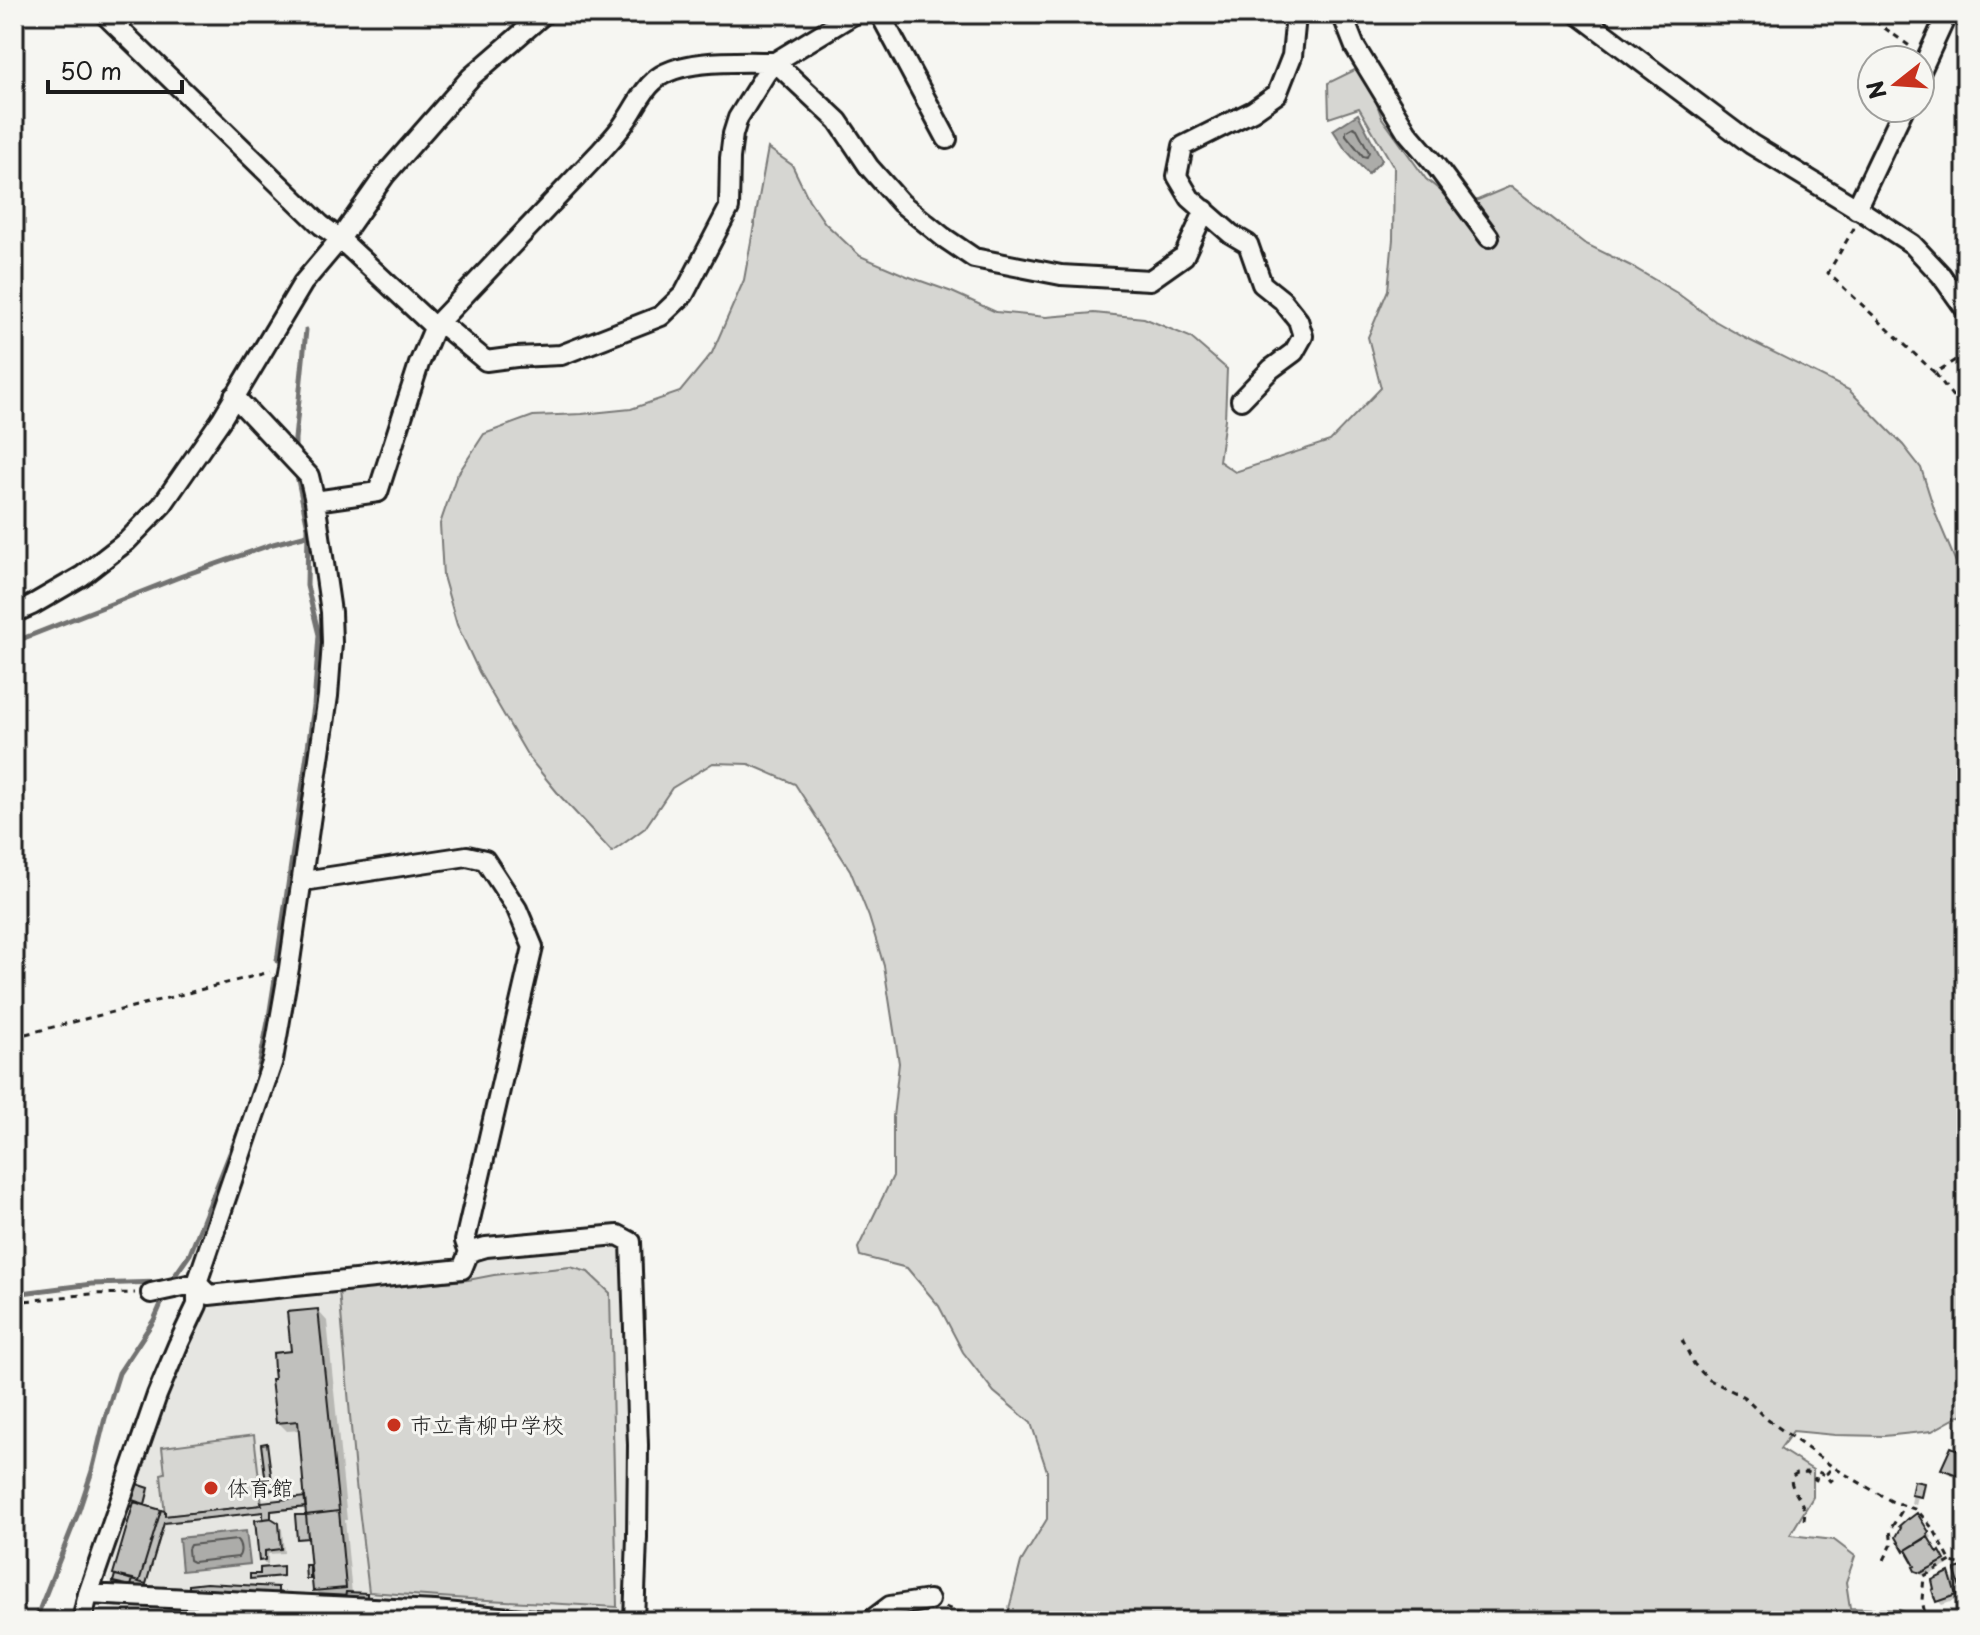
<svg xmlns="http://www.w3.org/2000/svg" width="1980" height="1635" viewBox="0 0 1980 1635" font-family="'Playpen Sans','Klee One',sans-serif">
<rect width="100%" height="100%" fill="#f6f6f2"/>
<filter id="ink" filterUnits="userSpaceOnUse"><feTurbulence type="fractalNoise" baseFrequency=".0125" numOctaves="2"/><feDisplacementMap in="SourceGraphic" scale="16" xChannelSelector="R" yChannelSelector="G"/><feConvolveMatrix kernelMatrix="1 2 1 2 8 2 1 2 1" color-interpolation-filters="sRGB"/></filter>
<g filter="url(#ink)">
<!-- built -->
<path fill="#e6e6e2" d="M618 1240 625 1245 631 1408 629 1615 624 1621H605L439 1607 114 1588 108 1580 119 1537 151 1441 189 1344 205 1308 209 1302 466 1273 486 1253Z"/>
<!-- green -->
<path fill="#d6d6d2" stroke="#797977" stroke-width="2" d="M1363 66 1382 118 1426 179 1461 207 1511 186 1584 243 1631 266 1677 293 1715 321 1745 338 1849 390 1903 445 1921 468 1936 515 1966 586V1412L1932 1431 1884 1436 1835 1435 1793 1431 1780 1449 1813 1470V1497L1790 1535 1834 1540 1855 1556 1846 1582 1850 1608 1899 1610 1931 1621H1012L1008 1613 1021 1562 1047 1519V1471L1031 1423 994 1392 963 1352 939 1306 907 1268 860 1256 858 1248 893 1176V1117L899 1063 884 966 869 917 850 870 795 784 749 764 713 763 672 788 645 828 612 852 561 797 529 758 479 672 457 625 443 576 440 524 456 477 484 434 533 416 582 414 631 409 680 392 712 353 744 280 768 148 792 165 809 200 825 223 860 256 907 276 952 292 996 312 1046 317 1094 313 1144 318 1190 337 1227 369 1225 419 1219 461 1235 472 1330 441 1381 388 1368 337 1388 290 1393 239 1394 167 1359 108 1329 118 1328 83Z
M570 1267 588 1272 610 1293 617 1607 469 1599 369 1592 356 1484 339 1290 468 1280 494 1275Z
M254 1435 262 1505 165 1516 161 1474 165 1473 162 1447Z"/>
<!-- water -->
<path fill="#acaca9" stroke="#727271" stroke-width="2" d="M1358 114 1382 160 1368 174 1345 149 1333 130Z
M246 1531 250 1564 182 1571 179 1538Z"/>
<!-- shadow -->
<path fill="#0003" d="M318 1311 327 1321 347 1520H345L352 1594 366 1595 368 1600 348 1594 322 1596 315 1590 314 1580 308 1578 309 1567 313 1571 310 1539 299 1538 298 1517 308 1516 307 1508 271 1512 272 1521 282 1529 284 1553 268 1554V1564H265L261 1560 266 1521 265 1513 165 1523 146 1587 133 1584 132 1587 117 1583 115 1582 117 1576 115 1574 141 1506 134 1500 148 1490 150 1491 145 1507 164 1513 166 1518 307 1499 301 1430 287 1431 278 1422 293 1353Z
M1966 1455V1480L1947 1473 1943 1469Z
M1915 1484 1925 1487 1922 1497 1918 1496 1916 1505 1911 1503Z
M1921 1520 1932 1537 1930 1539 1938 1555 1944 1558 1948 1565 1926 1576 1921 1575 1917 1570V1567L1906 1549Z
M282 1568 284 1577 254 1580 252 1578Z
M1949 1574 1953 1578 1959 1599 1942 1605 1938 1601Z
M191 1589H277L281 1593V1598L195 1593Z"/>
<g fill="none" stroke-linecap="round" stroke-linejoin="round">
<!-- shore -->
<path stroke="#565654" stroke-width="2" d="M1353 127 1357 129 1369 152 1367 157 1363 156 1346 135V131Z
M237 1540C241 1544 242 1553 238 1557L193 1562 189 1560 188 1549 190 1545Z"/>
<!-- stream -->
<path stroke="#727271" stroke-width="5" d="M295 450V439L306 330
M14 642 182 576 273 544 307 535
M277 961 314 706 319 635 307 586 308 528 297 475
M255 1087 269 1017 275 979
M169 1284 190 1254 242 1123
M14 1294 92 1284 160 1282
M35 1621 78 1513 92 1471 105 1418 119 1373 154 1320 164 1297"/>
</g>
<!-- building -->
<path fill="#c0c0bd" stroke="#1c1c1c" stroke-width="2" d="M318 1309 339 1511 306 1515 298 1421 276 1423 271 1379H274L273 1370H274L273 1353 291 1351 287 1312Z
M267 1443 273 1490 267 1491 261 1444Z
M1951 1447 1966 1453V1478L1941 1469Z
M1914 1481 1924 1483 1921 1497 1911 1495Z
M137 1484 149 1488 145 1504 132 1500Z
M305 1497 306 1507 271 1511V1518L263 1519V1512L164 1523 146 1584 139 1582 161 1510 165 1511V1516L262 1505 261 1502Z
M134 1502 161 1510 139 1582 113 1574Z
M339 1511 346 1588 313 1591 306 1515Z
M1917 1513 1929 1532 1927 1534 1928 1536 1904 1551 1896 1537 1901 1528 1899 1526 1908 1518 1909 1519Z
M295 1515H306L308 1538 297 1539Z
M271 1518 279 1523 281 1549 265 1551V1560L259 1561 255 1520Z
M1928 1537 1938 1553 1940 1551 1945 1560 1921 1573 1915 1571 1913 1567 1915 1566 1906 1550Z
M305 1565H310V1579H306Z
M283 1566V1576L250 1579V1574H260V1568Z
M1966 1566V1594H1962L1955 1571V1569Z
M1949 1572 1956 1595 1936 1602 1932 1590 1934 1589 1932 1580Z
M115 1575 133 1579 131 1586 113 1582Z
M206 1583 278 1587V1594L189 1589V1585Z
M346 1592 367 1593V1600L345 1598Z"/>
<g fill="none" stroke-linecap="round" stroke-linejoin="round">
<defs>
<path id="minor" d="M104 14 321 225 340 239 431 324 435 326H444L486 361 516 357 561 355 661 316 684 294 729 208 730 158 733 134 738 118 766 73 775 62 854 14
M880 14 947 139
M1342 14 1355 47 1407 132 1437 167 1489 237
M1578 14 1751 144 1863 212 1912 244 1941 275 1966 310
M1920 73 1947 14
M1856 209 1904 108
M1241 400 1271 369 1294 352 1303 336 1298 320 1282 300 1262 284 1248 244 1231 234 1190 198 1177 176 1183 146 1253 111 1277 94 1292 56 1295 26 1294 14
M315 501 378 492 419 364 435 326 601 151C609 142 618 133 625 122 635 109 641 92 654 81 678 58 742 62 775 62L838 121 869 167 901 203 943 237 974 258 1061 275 1150 280 1184 256 1205 210
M14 613 32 605 82 576 127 541 162 505 221 420 303 283 340 239 385 175 471 77 544 14
M469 1252 486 1247 618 1235 631 1242 638 1445 637 1537 634 1621
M151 1293 197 1283 209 1295 462 1269 469 1252 465 1241 533 947 517 909 485 860 467 856 310 880 302 878
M88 1594 435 1611 544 1621
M82 1621 88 1594 157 1395 178 1345 197 1305V1283L273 1060 289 968 302 878 328 696 332 643 331 612 315 501 309 476 234 396
M870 1621 890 1606 929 1600"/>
</defs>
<!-- minor casing -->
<use href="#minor" stroke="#1c1c1c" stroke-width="24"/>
<!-- path -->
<path stroke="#1c1c1c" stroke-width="3" stroke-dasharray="6 6" stroke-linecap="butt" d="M1865 14 1911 47
M1854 228 1828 273 1935 373 1966 353
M1935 373 1966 414
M14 1037 270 972
M14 1302 91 1294 135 1293
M1682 1340 1694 1364 1708 1379 1744 1397 1764 1417 1833 1467 1891 1501 1917 1510 1934 1530 1951 1562 1959 1564 1966 1561
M1804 1520C1808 1502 1790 1493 1791 1477L1797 1473 1807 1472 1816 1480 1818 1472 1825 1475 1830 1481 1832 1480 1827 1473 1833 1467
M1884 1560 1892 1544 1890 1530 1904 1507
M945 1607 983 1621
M1919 1621 1925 1614 1922 1600 1924 1576 1951 1561"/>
<!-- minor -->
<use href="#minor" stroke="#f6f6f2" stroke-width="18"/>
</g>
</g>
<!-- markers -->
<g fill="#c8321e" stroke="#f6f6f2" stroke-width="3">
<circle cx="394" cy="1425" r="8"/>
<circle cx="211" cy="1488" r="8"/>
</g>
<g text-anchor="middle" stroke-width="6" stroke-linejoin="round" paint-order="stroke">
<!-- poi labels -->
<g font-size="22" fill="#1c1c1c" stroke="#f6f6f2" text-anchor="start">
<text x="410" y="1433">市立青柳中学校</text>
<text x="227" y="1496">体育館</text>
</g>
</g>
<!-- margin -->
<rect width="1980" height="1635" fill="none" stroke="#f6f6f2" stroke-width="48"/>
<rect x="24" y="24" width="1932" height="1587" fill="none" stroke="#1c1c1c" stroke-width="3" filter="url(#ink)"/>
<!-- north arrow -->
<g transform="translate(1896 84) rotate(253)"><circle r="38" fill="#f6f6f2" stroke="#9f9f9c" stroke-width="2"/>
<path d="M0-6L14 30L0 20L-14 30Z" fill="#c8321e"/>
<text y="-12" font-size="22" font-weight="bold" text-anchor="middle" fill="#1c1c1c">N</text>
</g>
<!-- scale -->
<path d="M48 80v12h134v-12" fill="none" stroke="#1c1c1c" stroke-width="4"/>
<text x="60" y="80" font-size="24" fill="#1c1c1c" stroke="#f6f6f2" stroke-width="6" paint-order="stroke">50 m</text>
</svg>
